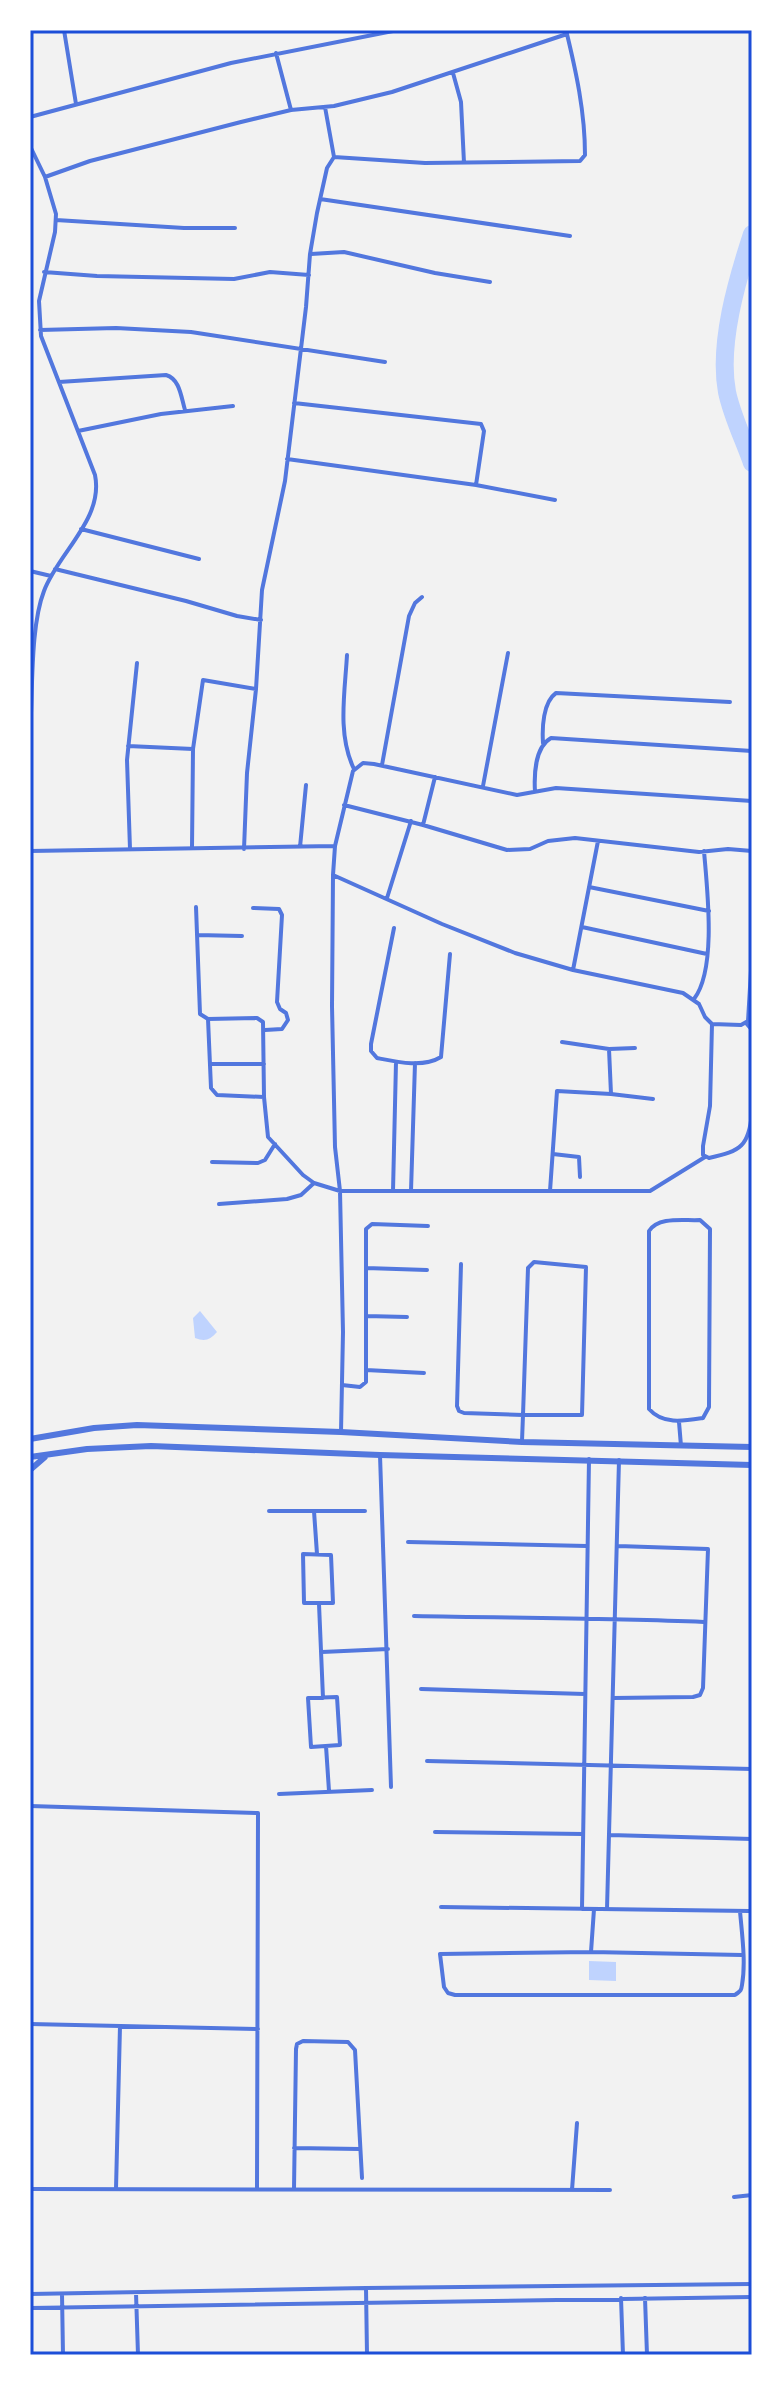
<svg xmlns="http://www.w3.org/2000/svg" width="782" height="2385" viewBox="0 0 782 2385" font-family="'Public Sans',sans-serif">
<rect width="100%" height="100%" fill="#f2f2f2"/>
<!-- water -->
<path fill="#bfd3fe" d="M200 1311 217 1332C210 1340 205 1342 195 1338L193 1318Z
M589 1961 616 1962V1981L589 1980Z"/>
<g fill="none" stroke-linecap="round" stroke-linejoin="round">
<!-- river -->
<path stroke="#bfd3fe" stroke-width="18" d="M752 234C737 280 718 344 727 392 732 416 744 440 752 463"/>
<!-- minor -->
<path stroke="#5277de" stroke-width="4" d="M64 30 76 104
M276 53 291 110
M453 73 461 102 464 163
M325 107 334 157
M30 117 231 63 398 30
M30 146 45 177 56 214 55 232 39 301 41 336 95 475C104 519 58 553 44 591 30 627 33 692 30 733
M45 177 90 161 241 122 291 110 334 106 392 92 567 34
M320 199 570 236
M56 220 184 228H235
M311 254 344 252 435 273 490 282
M44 272 97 276 234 279 270 272 309 275
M40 330 116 328 191 332 385 362
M59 382 166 375C180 379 181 397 185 410
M294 403 481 424 484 431 476 485
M78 431 161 414 233 406
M287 459 476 485 555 500
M81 529 199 559
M55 569 186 601 237 616 261 620
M30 571 51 576
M347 655C345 692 337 734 354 769
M543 743C542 728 543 702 556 693L730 702
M128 746 193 749
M382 765 409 616 415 603 422 597
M483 786 508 653
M535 792C534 775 535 747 551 738L752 751
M344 805 423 825 507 850 530 849 548 841 575 838 699 852 728 849 752 851
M423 825 435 777
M300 847 306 785
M192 848 193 749 203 680 256 689
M130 849 127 760 137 663
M244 849 247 773 256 689 262 590 285 481 306 307 310 254 317 213 327 168 334 157 425 163 580 161 585 155C585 112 576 71 566 30
M30 851 335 846
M333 875 442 924 515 953 573 970 683 993 699 1004 705 1017 712 1024 741 1025 748 1021 752 954
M589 887 709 911
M387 898 411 821
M196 907 200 1014 208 1019 257 1018 263 1022 264 1097 268 1137 303 1175 314 1183 340 1191H650L705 1157
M253 908 279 909 282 915 277 1002 280 1009 286 1013 288 1020 282 1029 265 1030
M582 927 707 954
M394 928 371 1044V1051L377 1058C397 1062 423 1068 441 1057L450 954
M197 935 242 936
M573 970 598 841
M694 999C717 969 707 888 704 851
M208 1019 211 1088 217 1095 264 1097
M746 1023 752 1030
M712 1024 710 1106 703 1146V1155L709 1158C741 1151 749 1146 752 1113
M562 1042 609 1049 635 1048
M210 1064H264
M611 1094 653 1099
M553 1154 579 1157 580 1177
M212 1162 258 1163 265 1160 275 1144
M393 1191 396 1062
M411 1191 415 1063
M550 1191 557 1091 611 1094 609 1049
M219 1204 287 1199 301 1195 314 1183
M700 1220 710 1229 709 1407 703 1418C684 1421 663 1425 649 1409V1231C659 1216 684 1221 700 1220Z
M534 1262 586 1267 582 1415H523L528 1268Z
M461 1264 457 1406 459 1411 464 1413 523 1415 522 1441
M366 1268 427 1270
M366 1316 407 1317
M366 1370 424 1373
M342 1385 360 1387 366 1382V1229L372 1224 428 1226
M679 1422 681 1446
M341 1432 343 1332 340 1191 335 1147 332 1006 333 875 335 846 353 771 363 763 374 764 517 795 556 788 752 801
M380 1455 391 1787
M269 1511H365
M314 1511 317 1554
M408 1542 587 1546
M303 1554 331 1555 333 1603H304Z
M319 1604 323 1698
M414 1616C511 1618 608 1618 704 1622
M322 1652 388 1649
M421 1689 585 1694
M337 1697 340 1745 311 1747 308 1698Z
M613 1698 693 1697 700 1695 703 1688 708 1549 618 1546
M326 1746 329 1791
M427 1761 752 1769
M279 1794 372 1790
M30 1806 258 1813 257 2189
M435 1832 583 1834
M610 1835 752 1839
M441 1907 749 1911
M582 1909 589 1459
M607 1909 619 1460
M740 1911C742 1935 746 1962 742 1985 741 1992 740 1991 735 1995H455L448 1993 444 1987 440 1954 591 1952 742 1955
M591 1952 594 1909
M30 2024 258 2029
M294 2148 360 2149
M30 2189 610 2190
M116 2189 120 2026
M294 2189 296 2049 297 2044 303 2041 348 2042 355 2050 362 2178
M572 2190 577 2123
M734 2197 752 2195
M366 2288 367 2355
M136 2293 138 2355
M30 2294 366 2288 752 2284
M62 2294 63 2355
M621 2298 623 2355
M645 2298 647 2355
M30 2308 752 2297"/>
<!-- tertiary -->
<path stroke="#5277de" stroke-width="6" d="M30 1439 94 1428 137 1425 341 1432 522 1442 752 1447
M30 1457 87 1449 151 1446 380 1455 752 1465
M30 1470 45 1457"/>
</g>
<!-- border -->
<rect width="782" height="2385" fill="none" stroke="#ffffff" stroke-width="64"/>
<rect x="32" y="32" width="718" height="2321" fill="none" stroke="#1d4ed8" stroke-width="3"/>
</svg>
